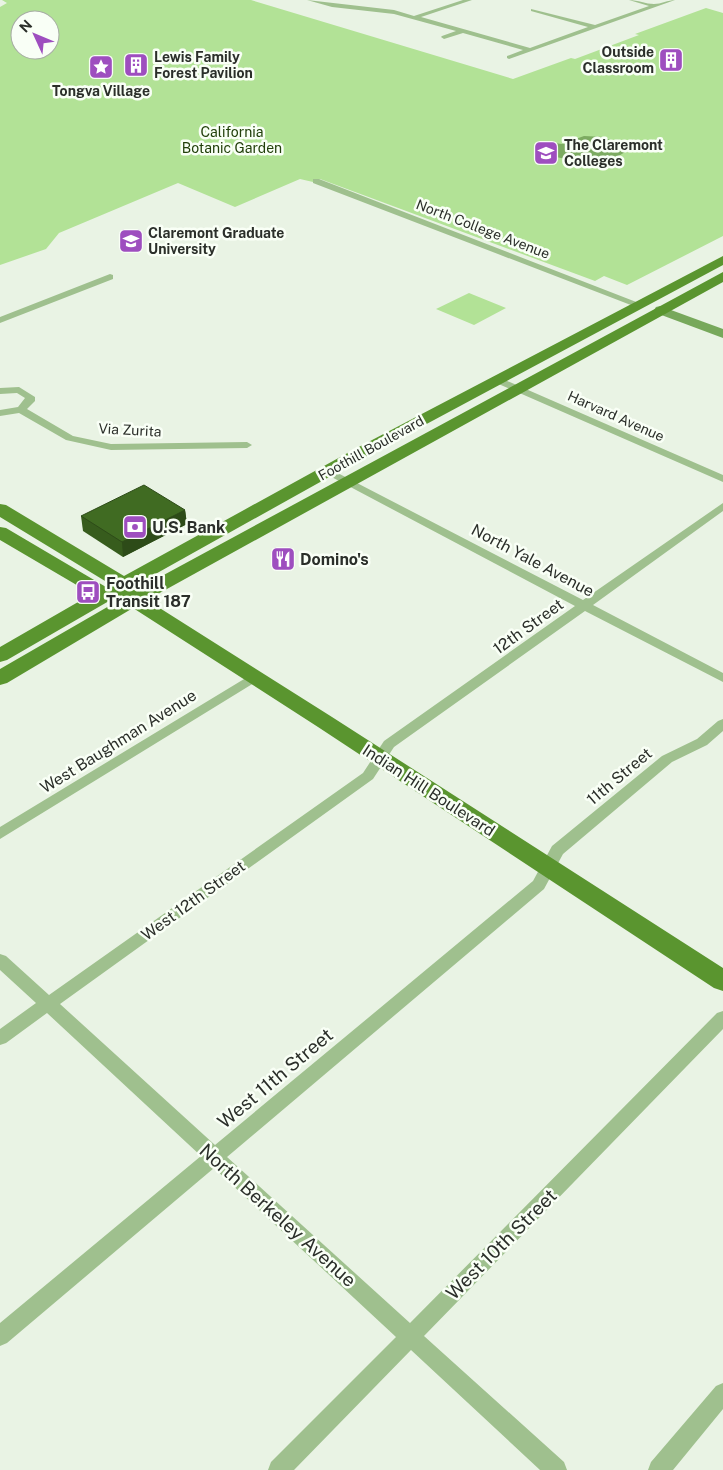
<svg xmlns="http://www.w3.org/2000/svg" width="723" height="1470" viewBox="0 0 723 1470" font-family="'Public Sans',sans-serif">
<rect width="100%" height="100%" fill="#e9f3e4"/>
<!-- green -->
<path fill="#b2e296" fill-rule="evenodd" d="M2 0H251L513 79 571 58 575 59 639 35 635 34 706 8 723 13V236L627 285 604 276 595 281 320 179 313 182 300 179 235 207 178 183 59 233 46 249 0 265V7L7 3ZM20 20H50V50H20Z
M469 293 506 308 474 325 436 309Z"/>
<!-- water -->
<path fill="#7cab61" d="M584 136 604 137 616 143 634 145 642 149 625 152 617 157H591L576 161 556 157 540 144 546 142 562 144Z"/>
<g fill="none" stroke-linecap="round" stroke-linejoin="round">
<!-- street -->
<path fill="#9fc08e" fill-rule="evenodd" d="M307 0 394 10 414 16 463 0H472L421 17 530 48 588 27 531 11V9L595 25 649 6 629 0C638 0 646 4 654 4 661 4 668 0 675 0L509 59 507 58V56L523 50 463 33 444 39 441 37 442 36 456 31 394 14 332 7Z
M313 179H319L644 305 639 308 636 307 313 183Z
M110 274 113 275V279L0 323V317Z
M498 377 723 475V482L494 382V378Z
M19 387 35 397V401L27 409 73 436 111 444 247 442 252 445 247 448 111 450 66 440 19 413 0 416V410L18 407 25 398 17 393 0 394V388Z
M328 468 583 600 723 503V511L593 605 723 673V682L585 611 394 747 373 779 60 1004 215 1145 533 881 552 846 662 756 697 739 718 721 723 719V731L707 745 672 762 563 854 544 889 227 1157 410 1323 717 1013 723 1011V1029L424 1336 564 1462 567 1470H540L411 1350 294 1470H268L271 1462 396 1337 214 1168 7 1343 0 1346V1323L201 1156 47 1013 6 1043 0 1045V1029L36 1003 0 970V954L6 956 49 995 363 773 384 741 575 606 324 473 323 471 324 469Z
M254 673 261 677 259 680 0 839V827Z
M723 1383V1409L673 1470H648L651 1462 716 1386Z"/>
<!-- secondary -->
<path fill="#77a85b" fill-rule="evenodd" d="M660 306 723 329V338L656 313 654 310 656 307Z"/>
<!-- primary -->
<path fill="#5a952f" fill-rule="evenodd" d="M723 256V265L365 457 134 586 136 590 723 272V282L147 600 332 717 723 968V991L714 988 318 727 133 608 7 683 0 685V669L116 602 109 601 7 660 0 662V647L92 594 0 540V527L6 528 106 587 110 584 0 517V504L6 505 124 576 353 450Z"/>
</g>
<!-- wall -->
<path fill="#375c1d" d="M185 510 187 524 123 557 83 531 81 516Z"/>
<!-- shaded-wall -->
<path fill="#2d4b18" d="M185 510 187 524 123 557 122 542Z"/>
<!-- building -->
<path fill="#406b22" stroke="#2d4b18" d="M144 485 185 510 122 542 81 516Z"/>
<!-- icons -->
<defs>
<symbol id="building-square" viewBox="-11 -11 22 22"><rect x="-9" y="-9" width="18" height="18" rx="4" fill="#9e4ebf" stroke="#f9fff6"/><path d="M-4-6H4V6H1V3H-1V6H-4ZM-2.5-4.3h1.7v1.8h-1.7ZM.8-4.3h1.7v1.8H.8ZM-2.5-1h1.7V.8h-1.7ZM.8-1h1.7V.8H.8Z" fill="#fff"/></symbol>
<symbol id="sight-square" viewBox="-11 -11 22 22"><rect x="-9" y="-9" width="18" height="18" rx="4" fill="#9e4ebf" stroke="#f9fff6"/><path d="M0-6L1.8-2.2L6-1.7L2.9 1.2L3.7 5.4L0 3.3L-3.7 5.4L-2.9 1.2L-6-1.7L-1.8-2.2Z" fill="#fff"/></symbol>
<symbol id="university-square" viewBox="-11 -11 22 22"><rect x="-9" y="-9" width="18" height="18" rx="4" fill="#9e4ebf" stroke="#f9fff6"/><path d="M0-5L7-2L0 1L-7-2ZM-4 1L0 2.5L4 1V4Q0 6-4 4Z" fill="#fff"/></symbol>
<symbol id="bank-square" viewBox="-11 -11 22 22"><rect x="-9" y="-9" width="18" height="18" rx="4" fill="#9e4ebf" stroke="#f9fff6"/><path d="M-6-4H6V4H-6ZM0-2.3a2.3 2.3 0 1 0 0 4.6a2.3 2.3 0 1 0 0-4.6Z" fill="#fff"/></symbol>
<symbol id="restaurant-square" viewBox="-11 -11 22 22"><rect x="-9" y="-9" width="18" height="18" rx="4" fill="#9e4ebf" stroke="#f9fff6"/><path d="M-5-6h1v4h1v-4h1v4h1v-4h1v5L-1.5 .5V6h-2V.5L-5-1ZM5-6V6H3V1.5H1.5Q1.5-4 5-6Z" fill="#fff"/></symbol>
<symbol id="bus-square" viewBox="-11 -11 22 22"><rect x="-9" y="-9" width="18" height="18" rx="4" fill="#9e4ebf" stroke="#f9fff6"/><path d="M-5-6H5V4H4V6H2V4H-2V6H-4V4H-5ZM-3.5-4V0h7V-4ZM-3.5 1.2v1.5H-2V1.2ZM2 1.2v1.5H3.5V1.2Z" fill="#fff"/></symbol>
</defs>
<g fill-rule="evenodd">
<use href="#building-square" x="657" y="46" width="28" height="28"/>
<use href="#building-square" x="122" y="51" width="28" height="28"/>
<use href="#sight-square" x="87" y="53" width="28" height="28"/>
<use href="#university-square" x="532" y="139" width="28" height="28"/>
<use href="#university-square" x="117" y="227" width="28" height="28"/>
<use href="#bank-square" x="121" y="513" width="28" height="28"/>
<use href="#restaurant-square" x="269" y="545" width="28" height="28"/>
<use href="#bus-square" x="74" y="578" width="28" height="28"/>
</g>
<g text-anchor="middle" stroke-width="5" stroke-linejoin="round" paint-order="stroke">
<!-- far-poi labels -->
<g font-size="14" font-weight="bold" fill="#2b2f2a" stroke="#f9fff6" text-anchor="start">
<text x="654" y="57" text-anchor="end">Outside<tspan x="654" dy="16">Classroom</tspan></text>
<text x="154" y="62">Lewis Family<tspan x="154" dy="16">Forest Pavilion</tspan></text>
<text x="101" y="96" text-anchor="middle">Tongva Village</text>
<text x="564" y="150">The Claremont<tspan x="564" dy="16">Colleges</tspan></text>
<text x="148" y="238">Claremont Graduate<tspan x="148" dy="16">University</tspan></text>
</g>
<!-- far-park labels -->
<g font-size="14" fill="#22400b" stroke="#f9fff6">
<text x="232" y="137">California<tspan x="232" dy="16">Botanic Garden</tspan></text>
</g>
<!-- far-street labels -->
<g font-size="14" fill="#2b2f2a" stroke="#f9fff6">
<text transform="translate(483 229) rotate(21)" y="5">North College Avenue</text>
<text transform="translate(616 416) rotate(24)" y="5">Harvard Avenue</text>
<text transform="translate(130 430) rotate(3)" y="5">Via Zurita</text>
<text transform="translate(371 448) rotate(-29)" y="5">Foothill Boulevard</text>
</g>
<!-- poi labels -->
<g font-size="16" font-weight="bold" fill="#2b2f2a" stroke="#f9fff6" text-anchor="start">
<text x="152" y="533">U.S. Bank</text>
<text x="300" y="565">Domino's</text>
<text x="106" y="589">Foothill<tspan x="106" dy="18">Transit 187</tspan></text>
</g>
<!-- street labels -->
<g font-size="16" fill="#2b2f2a" stroke="#f9fff6">
<text transform="translate(533 560) rotate(28)" y="6">North Yale Avenue</text>
<text transform="translate(528 626) rotate(-36)" y="6">12th Street</text>
<text transform="translate(118 741) rotate(-32)" y="6">West Baughman Avenue</text>
<text transform="translate(619 776) rotate(-40)" y="6">11th Street</text>
<text transform="translate(429 790) rotate(33)" y="6">Indian Hill Boulevard</text>
<text transform="translate(193 900) rotate(-36)" y="6">West 12th Street</text>
</g>
<!-- near-street labels -->
<g font-size="19" fill="#2b2f2a" stroke="#f9fff6">
<text transform="translate(275 1078) rotate(-40)" y="7">West 11th Street</text>
<text transform="translate(278 1215) rotate(42)" y="7">North Berkeley Avenue</text>
<text transform="translate(501 1244) rotate(-45)" y="7">West 10th Street</text>
</g>
</g>
<!-- north arrow -->
<g transform="translate(35 35) rotate(314)"><circle r="24" fill="#f9fff6" stroke="#a7aca4"/>
<path d="M0-4L9 19L0 12L-9 19Z" fill="#9e4ebf"/>
<text y="-8" font-size="14" font-weight="bold" text-anchor="middle" fill="#2b2f2a">N</text>
</g>
</svg>
